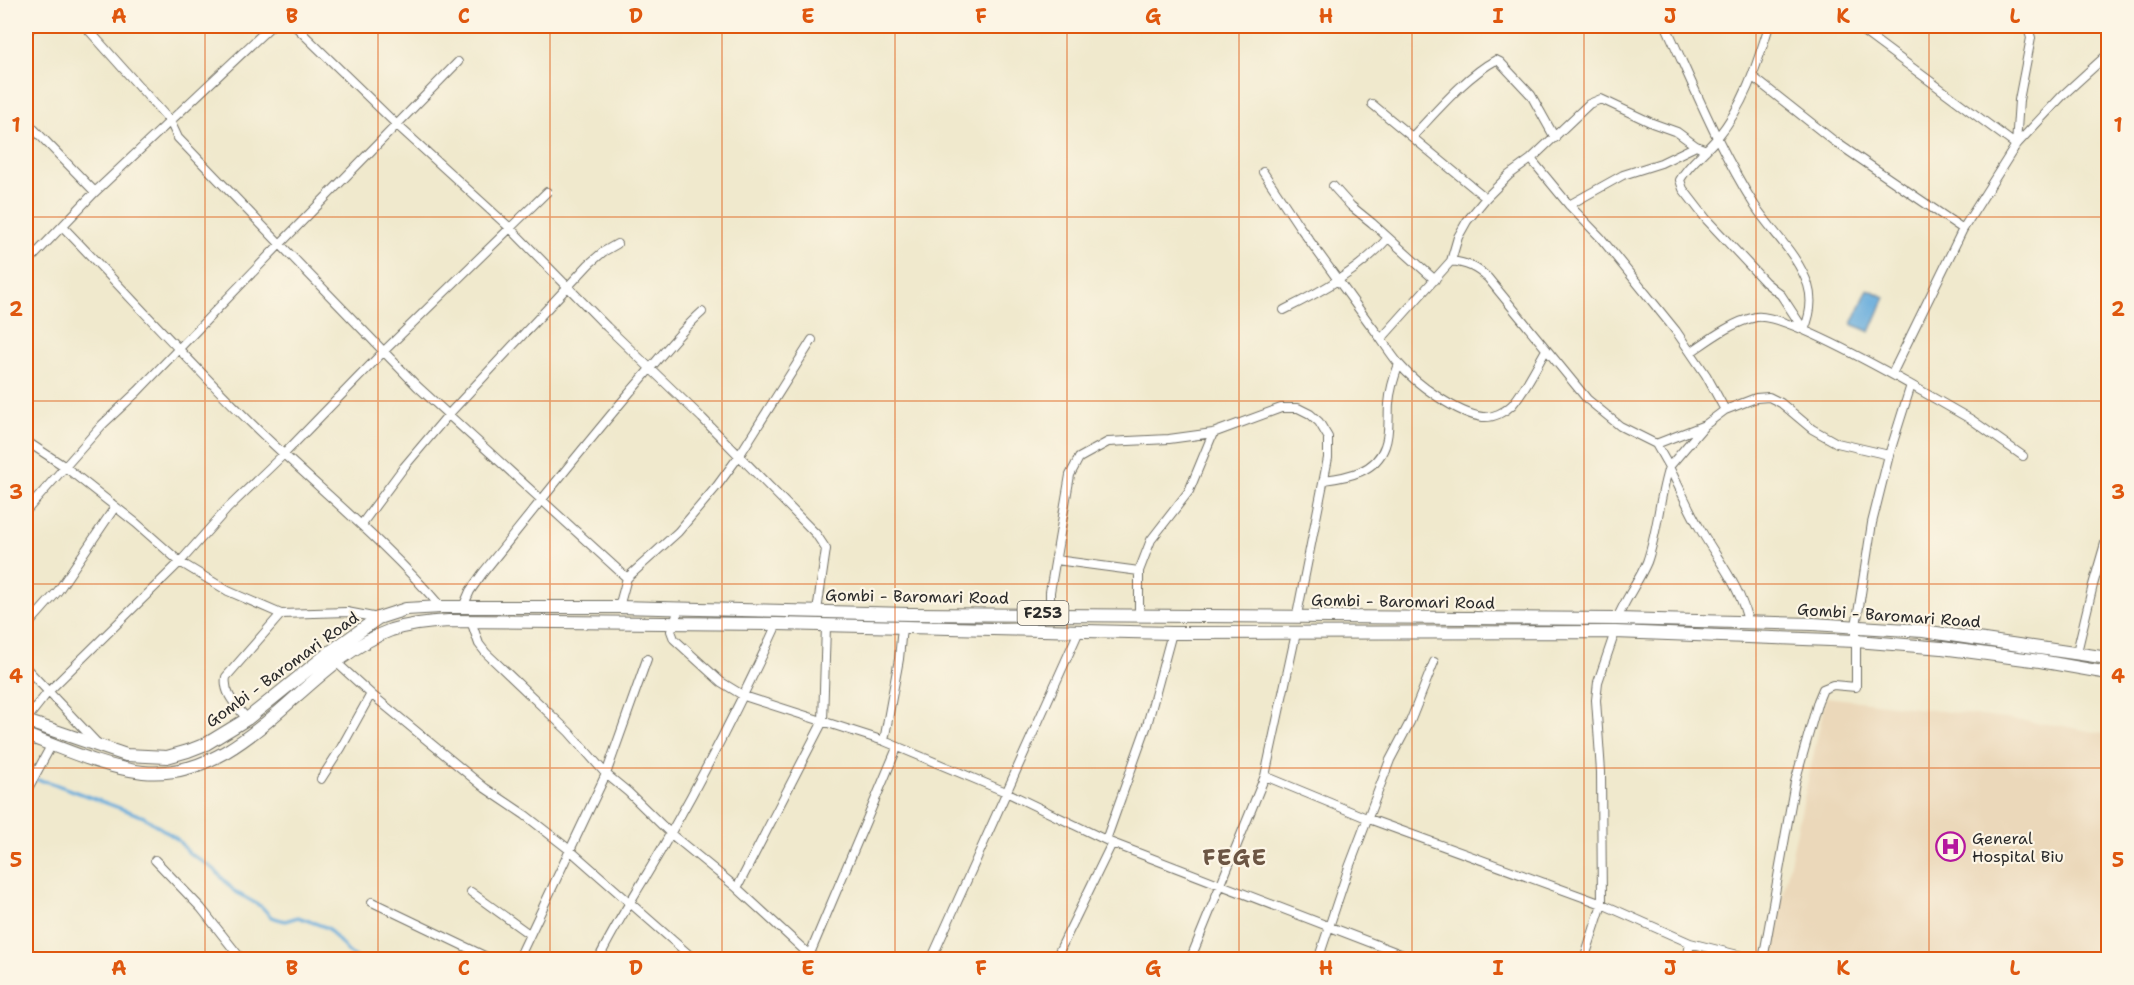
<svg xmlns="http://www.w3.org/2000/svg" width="2134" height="985" viewBox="0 0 2134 985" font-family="'Shantell Sans',sans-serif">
<rect width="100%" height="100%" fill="#fcf5e5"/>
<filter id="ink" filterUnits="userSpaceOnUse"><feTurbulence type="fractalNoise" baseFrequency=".0167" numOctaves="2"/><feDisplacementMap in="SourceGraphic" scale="12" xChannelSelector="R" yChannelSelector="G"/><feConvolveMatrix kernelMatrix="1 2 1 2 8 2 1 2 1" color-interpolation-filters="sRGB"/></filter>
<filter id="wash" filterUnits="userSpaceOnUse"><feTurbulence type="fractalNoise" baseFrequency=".008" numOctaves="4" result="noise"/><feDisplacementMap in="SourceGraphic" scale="24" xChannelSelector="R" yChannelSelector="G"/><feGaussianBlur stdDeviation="1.35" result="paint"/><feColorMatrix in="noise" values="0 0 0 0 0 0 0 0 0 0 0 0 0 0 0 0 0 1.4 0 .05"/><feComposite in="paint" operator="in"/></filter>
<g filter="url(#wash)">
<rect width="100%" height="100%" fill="#f0e9cd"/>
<!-- built -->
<path fill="#ebd8ba" d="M1826 697 2063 726 2108 735V959H1769Z"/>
<!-- water -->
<path fill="#66acdc" stroke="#486c84" stroke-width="1.5" d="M1868 289 1885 297 1870 332 1852 324Z"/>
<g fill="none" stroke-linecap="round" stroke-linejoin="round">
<!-- stream -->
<path stroke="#66acdc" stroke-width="3" d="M26 778 49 782 144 817 177 839 189 853 214 869 234 891 262 907 271 917 285 921 298 917 328 928 348 952 359 960"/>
</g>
</g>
<g filter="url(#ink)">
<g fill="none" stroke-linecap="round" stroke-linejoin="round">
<defs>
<path id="street" d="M295 26 396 124 510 228 607 327 702 418 816 534 826 549 817 611
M1666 26C1694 87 1719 149 1755 206 1772 232 1798 255 1808 285 1813 301 1810 316 1804 330
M1769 26C1756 67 1745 104 1717 138 1705 153 1689 163 1680 180L1683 189 1707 220 1765 282 1781 295 1804 330
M1856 26 2016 145 2063 95 2108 54
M26 33 33 26
M458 62 280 244 417 386 627 578
M1753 77 1834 141 1963 229
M1372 104 1412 137
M26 121 95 192
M1531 159 1569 205 1600 237 1676 331 1706 375 1725 410
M1263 172 1299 226 1369 323C1380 336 1388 351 1399 364 1415 383 1457 414 1483 417 1493 418 1505 412 1512 405 1525 390 1536 367 1546 350
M1333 186 1351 206 1372 223 1435 280
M1486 198 1412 137C1436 112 1466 76 1496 60L1500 62 1531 95 1555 138
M1569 205 1623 175 1661 163 1696 146
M63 227C126 292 187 360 252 424 314 485 384 540 441 607
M1451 261C1467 263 1476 267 1488 278L1587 399 1620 426 1656 444 1669 467C1659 498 1658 531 1647 562 1639 581 1625 599 1617 619
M26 264 95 192 271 26
M1284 310C1322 291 1360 270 1388 238
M1382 338 1451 261 1458 237 1467 221 1486 198 1509 175 1531 159 1589 104 1601 99 1652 123 1677 132 1696 146 1706 150
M1691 352C1710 339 1732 322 1756 317 1781 312 1884 370 1911 385L1889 455 1872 523 1856 626V687L1833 685 1823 689 1818 701 1795 782 1763 960
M1892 374 1963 229 2016 145 2019 100 2031 38 2028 28 2025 26
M1911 385 1972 420 2023 456
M26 441 64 466 136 523 180 562 228 591 281 614 347 612 378 618
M1656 444 1705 425
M1324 480C1348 477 1376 472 1385 446 1390 433 1388 418 1389 404 1390 390 1394 377 1399 364
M26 511 102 425 138 391 280 244 178 138 170 121 85 26
M361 525 404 467 448 415 589 264 603 252 617 244
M1056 560 1139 571
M463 607 470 591 482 574C532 512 580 451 631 391 655 364 675 336 702 312
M619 607 627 578 678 532 717 486 739 456 812 340
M678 610 675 622 671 631 674 639 721 682 744 696 884 741 1006 792 1112 843 1416 960
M1050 613V592L1070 475 1079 458 1108 442 1169 439 1213 433 1281 408H1298L1310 414 1319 422 1328 437V458L1297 615
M1139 615V571L1151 540 1189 491 1213 433
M471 621 479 644 486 653 569 732 606 774 628 792 671 834 737 888 815 960
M1748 623C1742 587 1715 557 1698 525 1687 506 1679 486 1669 467L1705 425 1725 410 1756 398 1769 397 1781 403 1812 429 1837 443 1889 455
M26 627 58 591 115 507
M2077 652 2093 585 2108 533
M337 663 371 694 485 788 525 815 571 851 695 960
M26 668 97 743
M247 719C237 706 223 694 226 677L281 614
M26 720 48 692 180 562 228 508 284 454 384 351 547 192
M884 741 899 659 902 627
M1265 776 1369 819 1602 904 1690 943
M321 779 341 748 371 694
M26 792 52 744
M1106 840 1147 725 1172 633
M155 860 201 908 242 960
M737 888 823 721 826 626
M471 892 529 934
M372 902 493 960
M809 956 897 748
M26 957 28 960
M518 960 606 774 647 659
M598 960C619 917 646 878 669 836 708 767 744 696 777 624
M931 960 1079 631
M1055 960 1112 843
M1190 960 1265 776 1296 633
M1318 960 1348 870 1390 760 1410 722 1434 662
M1584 960 1602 904 1601 772 1596 700 1598 682 1615 632
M1687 960 1690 943 1758 960"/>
<path id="primary" d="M26 721 126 755 167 757 188 751 206 744 247 719 330 652 378 618 406 609 441 607H619L909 614 1617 619 1813 624 1923 631 2108 658
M26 735C61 748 105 768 143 772 246 782 304 662 391 630 410 624 430 622 449 621L777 624 1172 633 1615 632 1856 641 1942 648 2040 661 2108 673"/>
</defs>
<!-- street casing -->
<use href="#street" stroke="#706e64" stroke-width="10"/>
<!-- primary casing -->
<use href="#primary" stroke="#706e64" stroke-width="14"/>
<!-- street -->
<use href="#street" stroke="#fff" stroke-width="8"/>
<!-- primary -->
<use href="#primary" stroke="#fff" stroke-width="12"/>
</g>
</g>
<!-- grid -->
<path fill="none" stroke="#df570e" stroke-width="1.5" stroke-opacity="0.55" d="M205 26V960M378 26V960M550 26V960M722 26V960M895 26V960M1067 26V960M1239 26V960M1412 26V960M1584 26V960M1756 26V960M1929 26V960M26 217H2108M26 401H2108M26 584H2108M26 768H2108"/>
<!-- icons -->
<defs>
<symbol id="hospital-ring" viewBox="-11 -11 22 22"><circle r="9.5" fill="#fcf5e5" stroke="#b5179e" stroke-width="1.5"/><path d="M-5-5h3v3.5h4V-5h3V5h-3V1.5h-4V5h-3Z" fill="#b5179e"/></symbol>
</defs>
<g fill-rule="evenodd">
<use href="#hospital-ring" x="1934" y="830" width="33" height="33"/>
</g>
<g text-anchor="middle" stroke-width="4.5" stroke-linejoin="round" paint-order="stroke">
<!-- shield labels -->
<rect fill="#fcf5e5" stroke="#6a6863" stroke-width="1.5" x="1017.5" y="601" width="51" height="24" rx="4.5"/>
<g font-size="15" font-weight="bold" fill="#2b2b2b">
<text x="1043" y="618">F253</text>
</g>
<!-- street labels -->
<g font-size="16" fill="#2b2b2b" stroke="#fcf5e5">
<text transform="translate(917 596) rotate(1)" y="6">Gombi - Baromari Road</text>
<text transform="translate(1403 601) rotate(1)" y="6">Gombi - Baromari Road</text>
<text transform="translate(1889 615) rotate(4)" y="6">Gombi - Baromari Road</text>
<text transform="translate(282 669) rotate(-36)" y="6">Gombi - Baromari Road</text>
</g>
<!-- poi labels -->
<g font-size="16" fill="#2b2b2b" stroke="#fcf5e5" text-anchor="start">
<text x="1972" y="844">General<tspan x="1972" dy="18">Hospital Biu</tspan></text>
</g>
<!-- district labels -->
<g font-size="22" font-weight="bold" letter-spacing="1.5" fill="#6c5644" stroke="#fcf5e5">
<text x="1235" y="865">FEGE</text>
</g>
</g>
<!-- margin -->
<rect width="2134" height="985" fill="none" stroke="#fcf5e5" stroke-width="66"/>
<rect x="33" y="33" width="2068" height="919" fill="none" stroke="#df570e" stroke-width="2"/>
<g font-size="20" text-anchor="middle" font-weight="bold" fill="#df570e">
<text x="119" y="23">A</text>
<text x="292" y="23">B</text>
<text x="464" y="23">C</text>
<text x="636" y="23">D</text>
<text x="808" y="23">E</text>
<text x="981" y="23">F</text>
<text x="1153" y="23">G</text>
<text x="1326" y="23">H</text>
<text x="1498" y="23">I</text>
<text x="1670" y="23">J</text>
<text x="1843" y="23">K</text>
<text x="2015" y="23">L</text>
<text x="16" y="132">1</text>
<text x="2118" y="132">1</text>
<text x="16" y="316">2</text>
<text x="2118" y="316">2</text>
<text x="16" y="499">3</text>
<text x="2118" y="499">3</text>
<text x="16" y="683">4</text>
<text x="2118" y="683">4</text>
<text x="16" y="867">5</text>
<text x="2118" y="867">5</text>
<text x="119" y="975">A</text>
<text x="292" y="975">B</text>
<text x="464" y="975">C</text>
<text x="636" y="975">D</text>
<text x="808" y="975">E</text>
<text x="981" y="975">F</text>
<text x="1153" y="975">G</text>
<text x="1326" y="975">H</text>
<text x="1498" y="975">I</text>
<text x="1670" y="975">J</text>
<text x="1843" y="975">K</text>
<text x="2015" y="975">L</text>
</g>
</svg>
